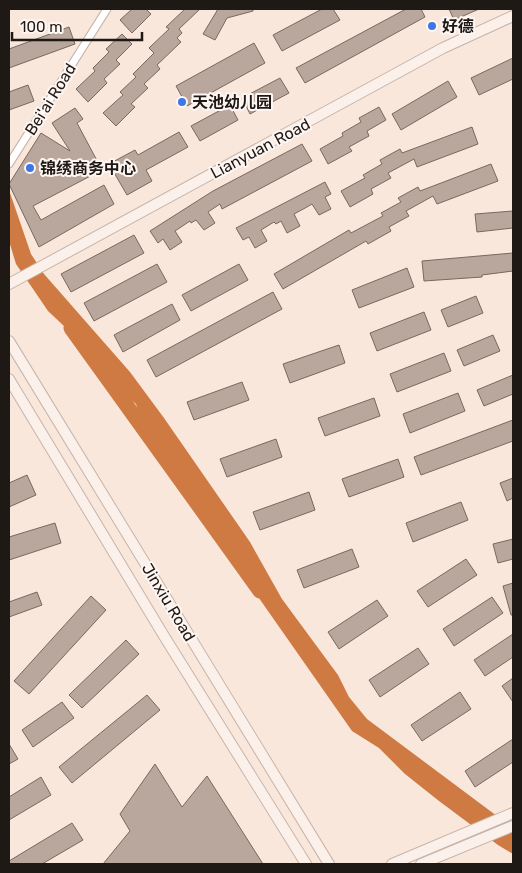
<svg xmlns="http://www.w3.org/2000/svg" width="522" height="873" viewBox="0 0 522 873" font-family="Rubik,'Noto Sans SC',sans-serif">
<rect width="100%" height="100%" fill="#fae7dc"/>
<!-- water -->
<path fill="#cf7a42" d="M9 190 31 254 44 274 130 372 164 418 250 542 282 599 338 675 349 697 367 719 513 828V854L498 845 439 801 405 774 379 748 352 731 254 591 249 576 145 431 136 404 107 379 82 343 48 311 16 264 9 241Z"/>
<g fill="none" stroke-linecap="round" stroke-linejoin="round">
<!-- river -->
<path stroke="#cf7a42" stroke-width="15" d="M71 328 260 591"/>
</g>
<!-- building -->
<path fill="#b9a79d" stroke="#78685f" d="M132 9H146L151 14 132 33 120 20Z
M185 9H200L179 29 182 33 177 38 181 42 157 65 160 69 144 84 148 88 131 104 135 107 116 126 103 113 123 95 120 92 136 77 133 74 154 53 149 48 169 29 166 27Z
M218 9H253V11L227 18 215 40 203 34Z
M322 9H333L340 20 282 51 273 35Z
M406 9H421L425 17 305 83 296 68Z
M449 9H479L454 20Z
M69 27 75 44 9 68V49Z
M122 34 132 44 116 60 120 64 104 79 107 83 88 102 76 89 95 71 93 68 109 52 106 49Z
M254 43 265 63 187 106 176 86Z
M513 58V79L479 95 471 78Z
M280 78 289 93 250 114 242 98Z
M448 81 457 97 401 130 392 114Z
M28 85 34 101 9 110V92Z
M230 105 238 120 200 141 191 126Z
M379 107 386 120 367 131 369 136 349 147 352 151 328 164 320 149 343 136 342 133 361 122 359 118Z
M75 108 83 119 77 123 102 170 33 206 41 220 104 185 114 204 39 247 9 184 41 133 70 151 52 123Z
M472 127 478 144 417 167 414 159 388 173 391 178 371 189 373 194 350 207 341 191 365 178 363 175 382 164 380 160 400 149 402 153Z
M179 132 188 147 146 170 152 181 127 195 109 164 135 150 138 155Z
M302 144 312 161 222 209 220 204 208 212 215 223 204 230 196 220 191 223 190 221 175 231 182 242 170 250 163 239 158 243 150 231 213 191Z
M491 164 498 181 437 204 433 196 406 211 409 216 389 227 391 231 368 244 366 241 283 289 274 274 349 230 351 233 383 216 381 213 401 202 398 198 418 187 420 191Z
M325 182 331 194 325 197 331 209 319 215 312 204 307 207 294 214 300 226 287 233 281 221 276 224 274 222 261 230 267 241 255 248 249 237 243 240 236 228Z
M513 211V228L477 232 475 214Z
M134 235 144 253 71 292 61 274Z
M513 253V271L482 275V277L424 281 422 261Z
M157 264 167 282 94 321 84 303Z
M239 264 248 280 191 311 182 295Z
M407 268 414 287 359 308 352 290Z
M273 292 282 309 156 377 147 360Z
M476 296 483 313 448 327 441 310Z
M172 304 180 320 123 352 114 335Z
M424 312 431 330 377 351 370 333Z
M493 335 500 351 464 366 457 350Z
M339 345 345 363 290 383 283 364Z
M444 353 451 371 397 392 390 374Z
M513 375V394L484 406 477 390Z
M242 382 249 400 194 420 187 402Z
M458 393 465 411 410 433 403 414Z
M374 398 380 416 325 436 318 418Z
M513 420V441L421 475 414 457Z
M276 439 282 457 227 477 220 459Z
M398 459 404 477 349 497 342 479Z
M27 475 36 495 9 507V483Z
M513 478V498L507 501 500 483Z
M309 492 315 510 260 530 253 512Z
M461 502 468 520 413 542 406 523Z
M55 523 61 543 9 560V537Z
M513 539V559L498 563 493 544Z
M352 549 359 567 304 588 297 570Z
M466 559 477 575 428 607 417 591Z
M513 583V615H511L503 586Z
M37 592 42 605 9 617V602Z
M91 596 106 610 29 694 14 681Z
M492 597 503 613 454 646 443 629Z
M377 600 388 616 339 649 328 632Z
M513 634V657L485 676 474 660Z
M126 640 139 654 82 708 69 695Z
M418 648 429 664 380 697 369 680Z
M513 678V702L502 686Z
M460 692 471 709 422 741 411 725Z
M147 695 160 710 72 783 59 767Z
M62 702 74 718 33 747 22 730Z
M513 739V762L475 787 465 771Z
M9 744 18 759 9 764Z
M155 764 182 807 207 776 263 864H103L130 831 120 814Z
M41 777 51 795 9 820V797Z
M72 823 83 840 42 864H9V861Z"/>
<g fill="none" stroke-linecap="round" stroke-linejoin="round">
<defs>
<path id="street" d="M9 164 107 9"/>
<path id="secondary" d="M9 284 443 48 513 16
M9 341 329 864
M9 379 164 636 306 864
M392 864 513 813
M421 864 513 826"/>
</defs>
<!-- street casing -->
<use href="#street" stroke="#c6b4a9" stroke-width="9"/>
<!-- secondary casing -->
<use href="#secondary" stroke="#c6b4a9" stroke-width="12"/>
<!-- street -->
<use href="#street" stroke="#fff" stroke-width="7"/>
<!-- secondary -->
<use href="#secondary" stroke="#fbf0ea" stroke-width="10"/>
</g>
<!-- markers -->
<g fill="#3d76e6" stroke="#fef6f2" stroke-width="2">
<circle cx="432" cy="26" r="5"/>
<circle cx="182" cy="102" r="5"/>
<circle cx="30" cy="168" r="5"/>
</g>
<g text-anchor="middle" stroke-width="4" stroke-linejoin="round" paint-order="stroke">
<!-- poi labels -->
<g font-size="16" font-weight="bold" fill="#1f1915" stroke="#fef6f2" text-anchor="start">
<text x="442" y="32">好德</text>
<text x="192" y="108">天池幼儿园</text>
<text x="40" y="174">锦绣商务中心</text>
</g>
<!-- street labels -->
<g font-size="16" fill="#1f1915" stroke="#fef6f2">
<text transform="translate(50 99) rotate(-58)" y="6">Bei'ai Road</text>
<text transform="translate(260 148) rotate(-28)" y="6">Lianyuan Road</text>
<text transform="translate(169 602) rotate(59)" y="6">Jinxiu Road</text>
</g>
</g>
<!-- border -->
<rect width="522" height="873" fill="none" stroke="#1f1915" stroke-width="20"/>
<!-- scale -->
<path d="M12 32v8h130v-8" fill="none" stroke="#1f1915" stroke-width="2.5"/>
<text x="20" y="32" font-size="15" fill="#1f1915" stroke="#fef6f2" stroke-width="4" paint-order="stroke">100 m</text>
</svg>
